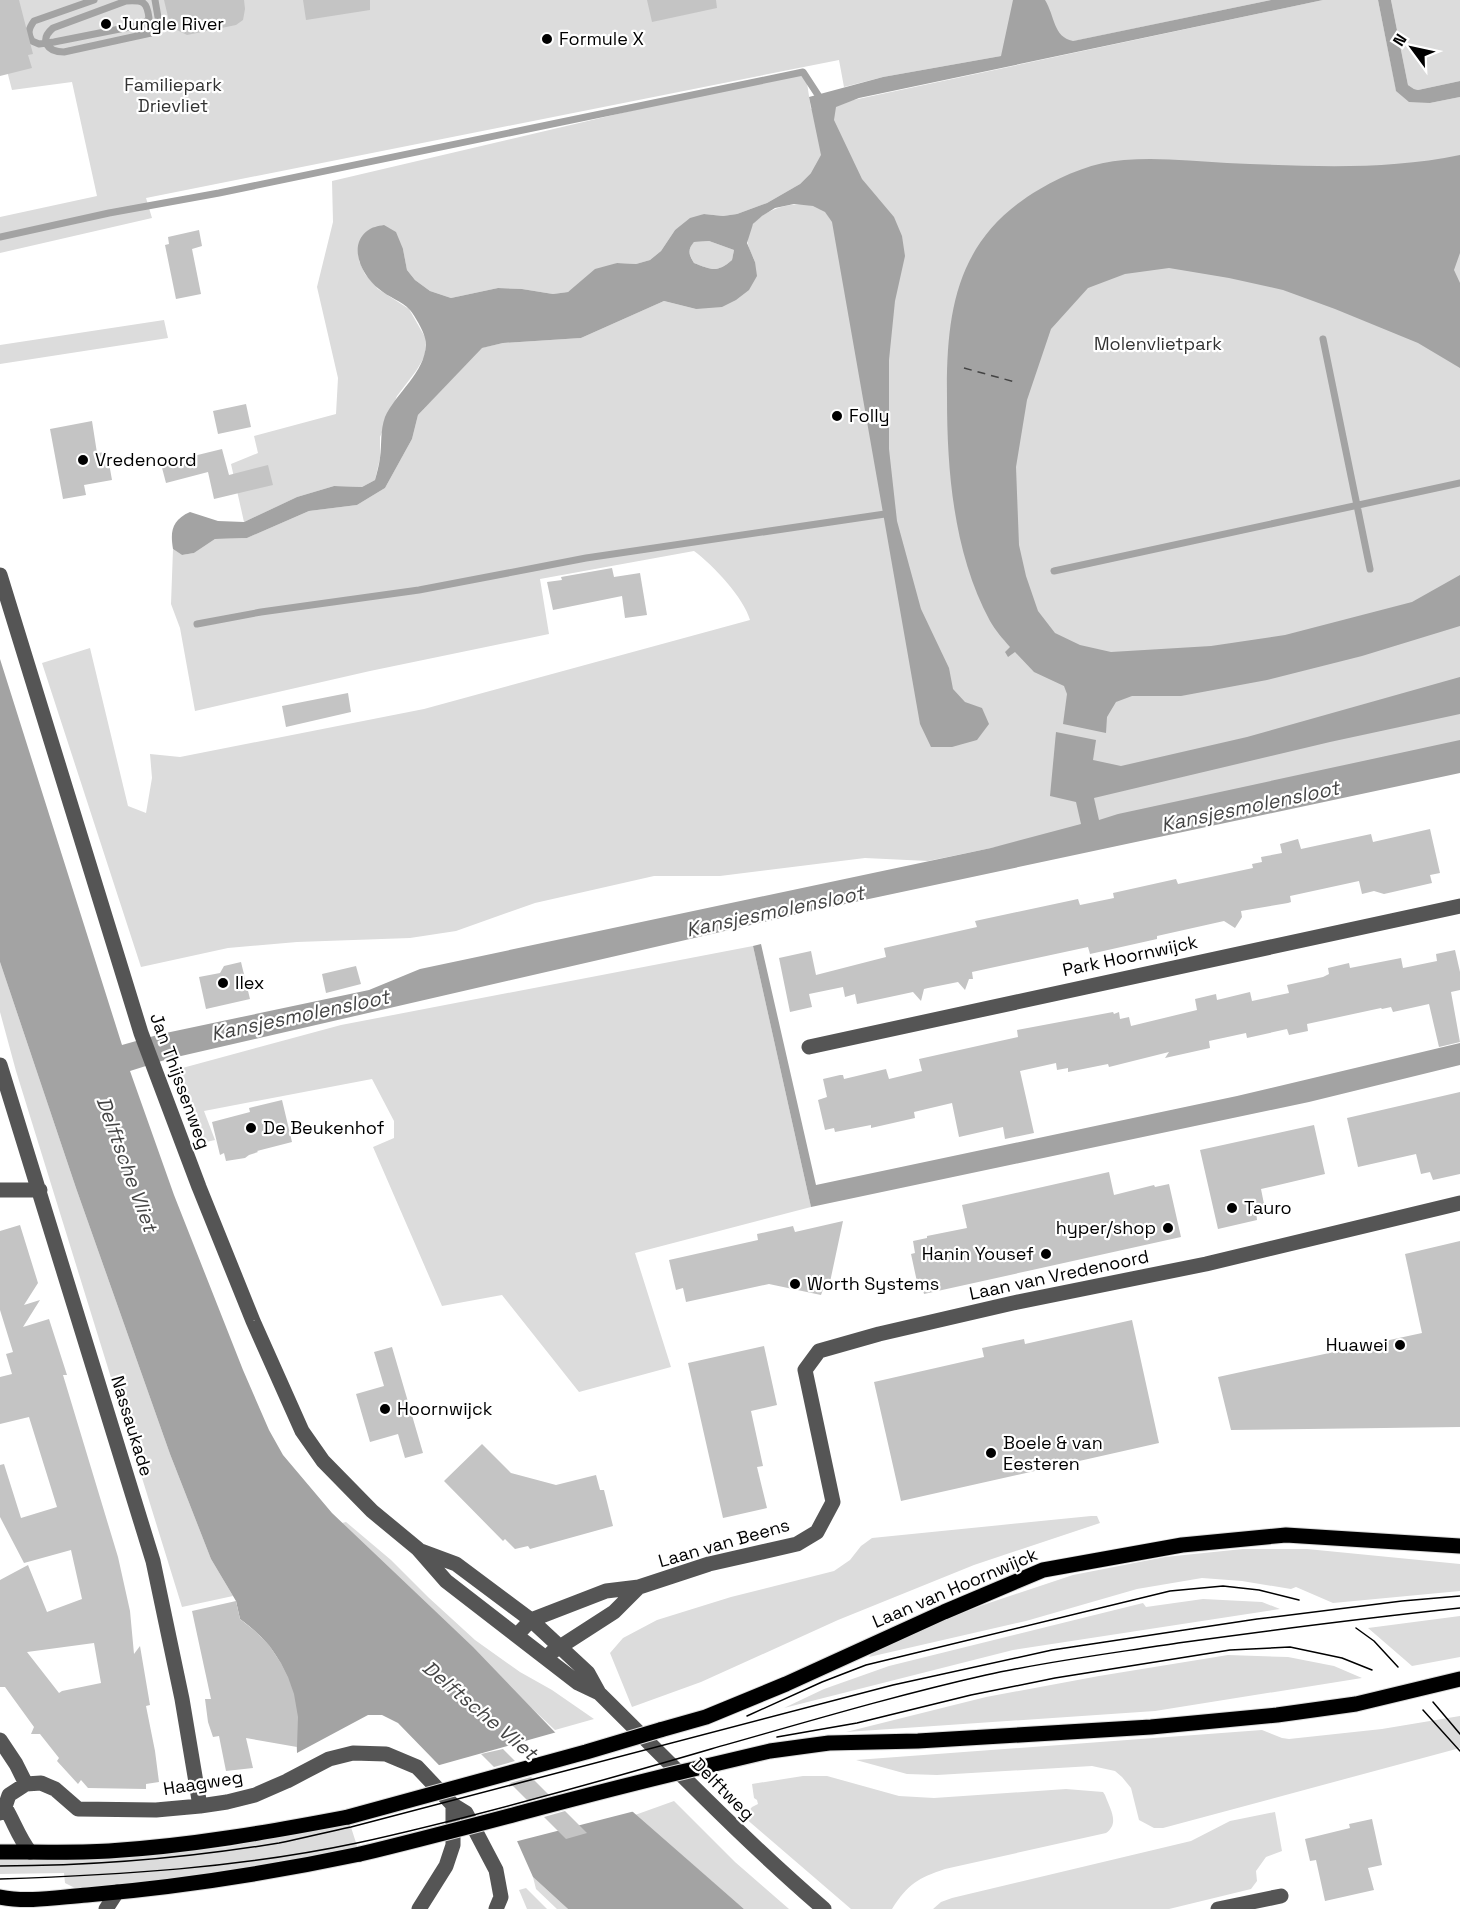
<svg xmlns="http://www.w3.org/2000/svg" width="1460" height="1909" viewBox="0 0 1460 1909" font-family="'Space Grotesk',sans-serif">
<rect width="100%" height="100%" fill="#fff"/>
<!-- green -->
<path fill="#dcdcdc" d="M0 0H1271L1001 56 883 77 844 87 839 60 146 198 152 218 0 253V217L97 196 72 82 12 90 0 44Z
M1323 0H1378L1396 90 1430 103 1460 97V752L928 861 865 858 720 876H654L535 903 456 931 410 938 297 942 228 948 141 967 42 663 90 648 128 806 146 813 152 778 150 754 180 757 424 709 750 620C744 598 713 565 694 551L540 579 549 634 370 671 195 711 180 628 171 604 173 549 182 555 194 553 215 539 247 538 309 511 357 505 385 488 412 439 418 415 481 348 503 343 581 338 664 301 696 309 755 262C753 256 749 250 748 244 742 211 804 193 826 212 828 215 829 218 831 220L811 173 800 184 767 203 737 214 723 216 704 214 675 230 661 251 650 260 636 264 617 263 581 283 568 292 553 294 522 289 498 288 451 298 430 291 415 280 407 270 403 249 358 246 359 261 365 274 378 289 409 309 425 337V356L416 371 397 396 380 437V458L375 480 362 487 334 486 297 497 244 522 231 464 258 453 254 436 336 414 338 378 317 287 333 222 332 181 805 70 811 109Z
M1391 0H1460V81L1418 90 1414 89 1408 85Z
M709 241 734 250 732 260C717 273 712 270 694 263 689 254 687 250 694 242Z
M164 320 168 338 0 364V345Z
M753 946 811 1207 635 1253 671 1367 579 1392 502 1295 442 1306 373 1147 394 1138V1121L372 1079 204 1111 215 1140 202 1143 175 1070 341 1025Z
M0 962 76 1188 170 1454 211 1559 233 1596 182 1607 16 1071 0 1012Z
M1091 1516H1097L1100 1523 974 1565 838 1620 701 1682 632 1707 610 1653 623 1638 657 1620 731 1597 834 1571 850 1560 861 1546 872 1538Z
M346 1522 391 1560 428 1597 475 1640 520 1672 552 1690 594 1719 555 1730 458 1639 342 1523Z
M1243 1549H1307L1460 1564V1591L1333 1603 1296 1587 1291 1589 1242 1581 1202 1578 1137 1589 1026 1621 869 1657 874 1651 916 1631 983 1605 1073 1575 1165 1557Z
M1203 1599 1262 1602 1280 1609 1013 1650 784 1708 824 1689 889 1666 1143 1603 1146 1607Z
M1460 1616V1657L1412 1666 1368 1628Z
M1228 1655 1288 1657 1334 1666 1362 1678 1155 1711 846 1732 986 1697 1099 1676Z
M1460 1716V1748L1163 1828H1154L1139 1820 1131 1788 1122 1777 1115 1771 1092 1766 937 1775 907 1774 856 1760 1262 1730 1282 1738 1289 1739 1382 1729Z
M803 1776H827L899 1796 934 1798 1066 1789 1103 1792 1105 1795C1110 1809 1120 1823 1106 1833L945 1869C918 1878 908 1884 892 1909H851L744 1817 752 1807 758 1804 757 1800 754 1798 752 1784Z
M674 1801 735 1862 789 1909H744L635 1815Z
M1275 1812 1282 1851 1266 1857 1256 1871 1257 1881 1251 1889 1169 1909H933L941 1902 952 1898 1191 1841 1230 1821Z
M349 1821 358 1849 188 1877 77 1889 65 1883 64 1873 0 1874V1858L18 1860H55L149 1856 227 1847Z
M533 1877 568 1909H557L536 1889Z
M526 1888 547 1909H527L519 1890Z"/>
<!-- water -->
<path fill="#a3a3a3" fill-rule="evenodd" d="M1013 0H1045C1055 16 1053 37 1073 41L1271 0H1323L859 98 836 107 834 120 862 179 894 217 902 236 905 256 895 301 889 360V449L897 521 921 609 949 668 953 689 965 702 982 708 989 724 977 740 952 747H931L920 724 832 222 825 212 813 206 794 204 775 208 762 216 753 224 747 243 755 262 757 276 749 290 736 300 722 307 696 309 664 301 581 338 503 343 482 348 418 415 412 439 385 488 357 505 309 511 247 538 215 539 194 553 182 555 173 549C170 531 172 520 190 512L218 521 244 522 297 497 334 486 362 487 375 480C377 473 379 465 380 458 382 444 380 431 385 417 396 392 431 368 425 338 423 330 415 316 410 310 402 301 388 297 379 289 363 277 347 247 367 231 372 227 378 226 384 225L396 232 403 249 407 270 415 280 430 291 451 298 498 288 522 289 553 294 568 292 595 269 617 263 636 264 650 260 661 251 675 230 690 218 704 214 723 216 737 214 767 203 800 184 811 173 821 155 809 97 883 77 1001 56ZM709 241 734 250 732 260C717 273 712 270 694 263 689 255 687 250 694 242Z
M1378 0H1391L1408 85 1414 89 1418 90 1460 81V97L1430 103 1409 102 1396 91Z
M1460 155V253L1454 270 1460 283V368L1418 343 1335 309 1283 290 1229 278 1169 268 1125 274 1088 288 1051 329 1027 400 1016 467 1019 545 1026 576 1038 611 1055 633 1080 645 1111 652 1211 646 1285 635 1412 602 1460 575V626L1362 656 1267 680 1181 696H1132L1116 702 1107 717 1106 733 1063 724 1067 694 1064 686 1034 672 1015 652 1008 657 1005 652 1010 647C1003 639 995 630 990 621 954 554 947 473 947 398 946 309 957 237 1040 189 1065 174 1095 162 1124 160 1158 157 1193 161 1227 163 1305 166 1383 171 1460 155Z
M0 659 122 1045 161 1034 369 990 420 969 991 848 1081 824 1076 802 1050 796 1056 732 1096 740 1093 760 1121 766 1247 737 1460 677V714L1330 742 1094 798 1099 820 1118 814 1460 740V773L803 913 168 1059 130 1071 174 1195 243 1370 269 1430 283 1455 332 1513 473 1647 625 1805 744 1909H568L533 1877 517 1841 470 1797 398 1723 382 1715H368L297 1753C296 1694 290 1655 240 1619L236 1601 211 1559 170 1454 76 1188 0 962Z
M761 944 816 1185 1237 1096 1460 1043V1065L1309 1102 811 1207 753 946Z"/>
<!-- pier -->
<path fill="#fff" d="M557 1732 635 1811 514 1842 468 1799 436 1766Z"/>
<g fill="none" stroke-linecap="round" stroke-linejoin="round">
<!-- stream -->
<path stroke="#a3a3a3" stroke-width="7" d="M94 0 34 21C29 28 27 33 32 41L39 44 54 42 145 24 149 18C147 1 143 0 126 1L53 28C39 40 47 52 64 52L151 33 159 23 155 0
M0 237 109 213 219 193 803 72 818 95
M1323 339 1370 569
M1054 571 1460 483
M197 624 261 612 419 590 586 558 885 514"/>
<!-- ferry -->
<path stroke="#444" stroke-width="1.5" stroke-dasharray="8 6" stroke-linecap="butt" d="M964 368 1015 382"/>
</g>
<!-- building -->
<path fill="#c4c4c4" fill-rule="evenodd" d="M0 0H19L33 54 28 55 32 68 0 76Z
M164 0H244L245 9 243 20 236 25 187 35 173 28 169 21Z
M303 0H370V10L306 20Z
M647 0H716L717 8 652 22Z
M199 230 202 246 192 249 201 294 176 299 165 245 169 244 168 237Z
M246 404 251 427 218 434 213 411Z
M92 421 97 453 107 452 112 480 84 485 86 495 63 499 50 429Z
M222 449 229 475 268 465 273 485 214 499 208 472 166 483 161 464Z
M612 568 614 577 640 573 647 615 625 618 622 596 553 610 547 582 562 580 561 577Z
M348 693 351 712 286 727 282 706Z
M1430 829 1440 873 1430 875 1432 883 1384 894 1374 891 1362 894 1359 881 1290 896 1291 902 1288 903 1241 911 1242 917 1235 928 1224 921 1157 936V939L1090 954 1088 947 972 972 973 979H969L965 990 958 982 928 988 924 989 921 1001 913 992 857 1004 855 994 845 997 843 987 809 994 812 1007 790 1012 779 958 811 951 816 975 886 957 884 948 977 927 975 921 1078 899 1080 905 1114 898 1113 893 1176 879 1178 884 1253 868 1252 864 1262 862 1261 857 1282 853 1280 844 1298 839 1301 849 1371 834 1373 842Z
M1455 950 1460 972V990L1451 992 1460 1042 1439 1047 1429 1004 1393 1012 1391 1007 1382 1009 1381 1008 1307 1024 1308 1031 1289 1035 1287 1029 1247 1038 1246 1033 1209 1041 1210 1048 1165 1058 1169 1052 1109 1067 1108 1064 1068 1072V1068L1057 1070 1056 1063 1020 1071 1034 1133 1005 1139 1003 1127 959 1137 952 1103 914 1112 915 1118 871 1128V1125L835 1132 834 1128 825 1130 818 1100 827 1097 823 1079 840 1075H843L844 1079 886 1069 889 1079 922 1071 919 1059 1018 1037 1017 1030 1113 1012 1114 1014 1119 1012 1120 1019 1129 1017 1131 1026 1197 1010 1195 999 1216 994 1217 1000 1250 992 1252 1001 1289 993 1287 985 1323 977 1329 974 1328 968 1349 963 1350 968 1401 958 1403 968 1437 961 1436 954Z
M241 962 250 999 206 1009 199 977 220 973 224 966Z
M356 966 361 984 326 993 322 974Z
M1460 1092V1174L1433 1180 1430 1172 1421 1174 1416 1154 1358 1167 1347 1118Z
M282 1100 292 1142 257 1151 258 1152 249 1155 245 1158 226 1161 224 1153 220 1155 212 1122 250 1112 249 1108Z
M1314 1125 1325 1174 1261 1189 1265 1209 1256 1211 1257 1220 1218 1229 1200 1150Z
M1109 1172 1114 1195 1154 1185 1155 1187 1169 1184 1181 1237 924 1294 923 1290 919 1291 911 1254 915 1253 913 1241 927 1238V1236L967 1228 962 1205Z
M843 1221 830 1282 826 1281 821 1295 769 1284 686 1302 683 1288 676 1290 669 1260 758 1240 757 1234 793 1226 795 1232Z
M20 1225 38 1283 24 1305 40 1300 23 1327 49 1319 67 1375H63L118 1557 130 1611 134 1654 140 1646 150 1705 146 1706 155 1751 159 1782 146 1784V1789L88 1788 81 1780 78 1784 57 1761 59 1758 40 1734H31L34 1727 5 1687H0V1580L28 1565 47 1612 82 1599 71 1550 24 1563 0 1517V1465L4 1464 21 1518 57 1507 29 1417 0 1424V1377L12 1374 6 1354 13 1352 0 1310V1231ZM94 1643 101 1683 62 1691 59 1693 27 1652Z
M1460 1241V1427L1231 1430 1218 1377 1422 1333 1405 1254Z
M1132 1320 1159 1443 901 1501 874 1382 984 1357 982 1348 1024 1339 1025 1344Z
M764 1346 777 1405 751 1411 763 1466 757 1467 767 1508 723 1518 688 1363Z
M392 1347 423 1453 405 1458 398 1434 370 1442 356 1394 384 1386 374 1352Z
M482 1444 511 1473 556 1485 596 1475 600 1490H604L613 1526 530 1549 528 1546 515 1549 505 1539 503 1541 444 1481Z
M236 1601 240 1619 255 1631 269 1645 281 1663 288 1677 294 1694 298 1717 297 1747 246 1738 253 1768 226 1771 219 1736 213 1737 208 1722 205 1699H211L192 1611Z
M503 1749 515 1761 494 1767 481 1754Z
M531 1777 549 1795 528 1801 510 1783Z
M565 1811 587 1833 566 1839 544 1817Z
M1372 1819 1382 1865 1368 1868 1374 1890 1325 1901 1316 1860 1310 1861 1305 1839 1350 1828 1349 1824Z"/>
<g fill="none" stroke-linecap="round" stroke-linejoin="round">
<defs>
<path id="major" d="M660 1730 706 1717 786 1684 944 1612 1043 1570 1182 1545 1286 1535 1460 1546
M698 1768 770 1751 829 1743 918 1741 1151 1727 1277 1715 1356 1704 1460 1679
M0 1852C36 1852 73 1853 109 1851 190 1846 269 1832 348 1817
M0 1897C28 1903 59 1897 87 1895 179 1887 270 1873 360 1854"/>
</defs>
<!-- major casing -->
<use href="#major" stroke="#dbdbdb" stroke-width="17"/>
<!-- minor -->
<path stroke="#555" stroke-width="15" d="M0 575 141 1033 199 1187 253 1321 302 1431 323 1461 372 1511 418 1549 446 1581 578 1683 599 1693
M809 1047 1460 906
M0 1065 153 1561 182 1699 200 1806
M0 1190H40
M421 1551 456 1564 531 1620 588 1673 599 1693C673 1766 745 1841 824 1909
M517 1635 531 1620 606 1591 639 1587 709 1564 797 1544 817 1532 833 1502 805 1370 819 1351 879 1334 1013 1303 1206 1264 1460 1203
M552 1652 614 1612 639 1587
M0 1740 16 1764 26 1784
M5 1807C14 1822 19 1838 30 1852
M0 1813 5 1807 9 1795 26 1784 41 1783 55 1789 78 1809 156 1810 200 1806 227 1802 255 1795 287 1781 329 1759 353 1753 386 1754 417 1767 453 1805 466 1813 496 1870 501 1897 496 1909
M106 1909 117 1892
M419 1909 446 1866 453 1845V1805
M1218 1909 1281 1896"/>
<!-- major -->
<use href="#major" stroke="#000" stroke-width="15"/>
<!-- tram -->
<path stroke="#000" stroke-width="1.5" d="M1356 1628 1374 1641 1398 1667
M1433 1702 1460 1734
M1423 1710 1460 1751
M747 1716 822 1682 866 1665 1170 1591 1223 1586 1259 1590 1299 1600
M777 1737 857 1723 971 1695 1055 1678 1230 1650 1290 1647 1342 1658 1372 1670
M0 1866C93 1866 187 1858 279 1843 304 1838 327 1832 351 1827L893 1685 1052 1650 1257 1619 1402 1601 1460 1596
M0 1879C120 1875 239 1868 357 1843 475 1817 595 1783 711 1749 803 1723 893 1696 986 1675 1049 1661 1114 1653 1178 1643 1272 1630 1366 1618 1460 1608"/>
<defs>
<path id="major-bridge" d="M348 1817 586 1752 660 1730
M360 1854C473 1827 585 1794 698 1768"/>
</defs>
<!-- major-bridge casing -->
<use href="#major-bridge" stroke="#dbdbdb" stroke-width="17" stroke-linecap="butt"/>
<!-- major-bridge -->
<use href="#major-bridge" stroke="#000" stroke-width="15"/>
</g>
<!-- markers -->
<g fill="#000" stroke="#fff" stroke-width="2">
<circle cx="106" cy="24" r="6"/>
<circle cx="547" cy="39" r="6"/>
<circle cx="837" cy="416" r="6"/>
<circle cx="83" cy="460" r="6"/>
<circle cx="223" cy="983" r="6"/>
<circle cx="251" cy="1128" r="6"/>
<circle cx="1232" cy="1208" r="6"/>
<circle cx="1168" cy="1228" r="6"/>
<circle cx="1046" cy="1254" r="6"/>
<circle cx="795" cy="1284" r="6"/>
<circle cx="1400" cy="1345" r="6"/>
<circle cx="385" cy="1409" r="6"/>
<circle cx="991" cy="1453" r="6"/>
</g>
<g text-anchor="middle" stroke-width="4.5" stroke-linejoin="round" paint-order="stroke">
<!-- poi labels -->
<g font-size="18" fill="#000" stroke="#fff" text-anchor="start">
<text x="118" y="30">Jungle River</text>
<text x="559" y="45">Formule X</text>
<text x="849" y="422">Folly</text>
<text x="95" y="466">Vredenoord</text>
<text x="235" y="989">Ilex</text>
<text x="263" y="1134">De Beukenhof</text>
<text x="1244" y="1214">Tauro</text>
<text x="1156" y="1234" text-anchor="end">hyper/shop</text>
<text x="1034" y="1260" text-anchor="end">Hanin Yousef</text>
<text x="807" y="1290">Worth Systems</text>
<text x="1388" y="1351" text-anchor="end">Huawei</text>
<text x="397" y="1415">Hoornwijck</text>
<text x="1003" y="1449">Boele &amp; van<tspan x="1003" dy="21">Eesteren</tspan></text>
</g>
<!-- park labels -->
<g font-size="18" fill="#333" stroke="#fff">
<text x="173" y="91">Familiepark<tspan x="173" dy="21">Drievliet</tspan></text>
<text x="1158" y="350">Molenvlietpark</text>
</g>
<!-- street labels -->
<g font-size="18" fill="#000" stroke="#fff">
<text transform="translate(1130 956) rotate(-12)" y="6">Park Hoornwijck</text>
<text transform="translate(180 1081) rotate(70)" y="6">Jan Thijssenweg</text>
<text transform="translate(1059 1275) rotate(-12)" y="6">Laan van Vredenoord</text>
<text transform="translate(132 1426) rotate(73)" y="6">Nassaukade</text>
<text transform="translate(724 1543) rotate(-16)" y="6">Laan van Beens</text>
<text transform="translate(955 1588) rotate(-23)" y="6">Laan van Hoornwijck</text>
<text transform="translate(203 1783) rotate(-9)" y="6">Haagweg</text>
<text transform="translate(723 1789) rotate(45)" y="6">Delftweg</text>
</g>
<!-- water labels -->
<g font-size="20" font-style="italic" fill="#444" stroke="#fff">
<text transform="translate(1250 806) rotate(-12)" y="7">Kansjesmolensloot</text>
<text transform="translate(775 911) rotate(-12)" y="7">Kansjesmolensloot</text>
<text transform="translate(300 1015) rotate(-12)" y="7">Kansjesmolensloot</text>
<text transform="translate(127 1164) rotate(70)" y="7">Delftsche Vliet</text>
<text transform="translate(480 1710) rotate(40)" y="7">Delftsche Vliet</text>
</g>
</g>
<!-- north arrow -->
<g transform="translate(1412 48) rotate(303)" stroke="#ffffff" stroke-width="4.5" paint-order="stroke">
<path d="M0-4.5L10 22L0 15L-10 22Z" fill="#000000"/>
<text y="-9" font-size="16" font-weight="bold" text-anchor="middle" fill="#000000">N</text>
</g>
</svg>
